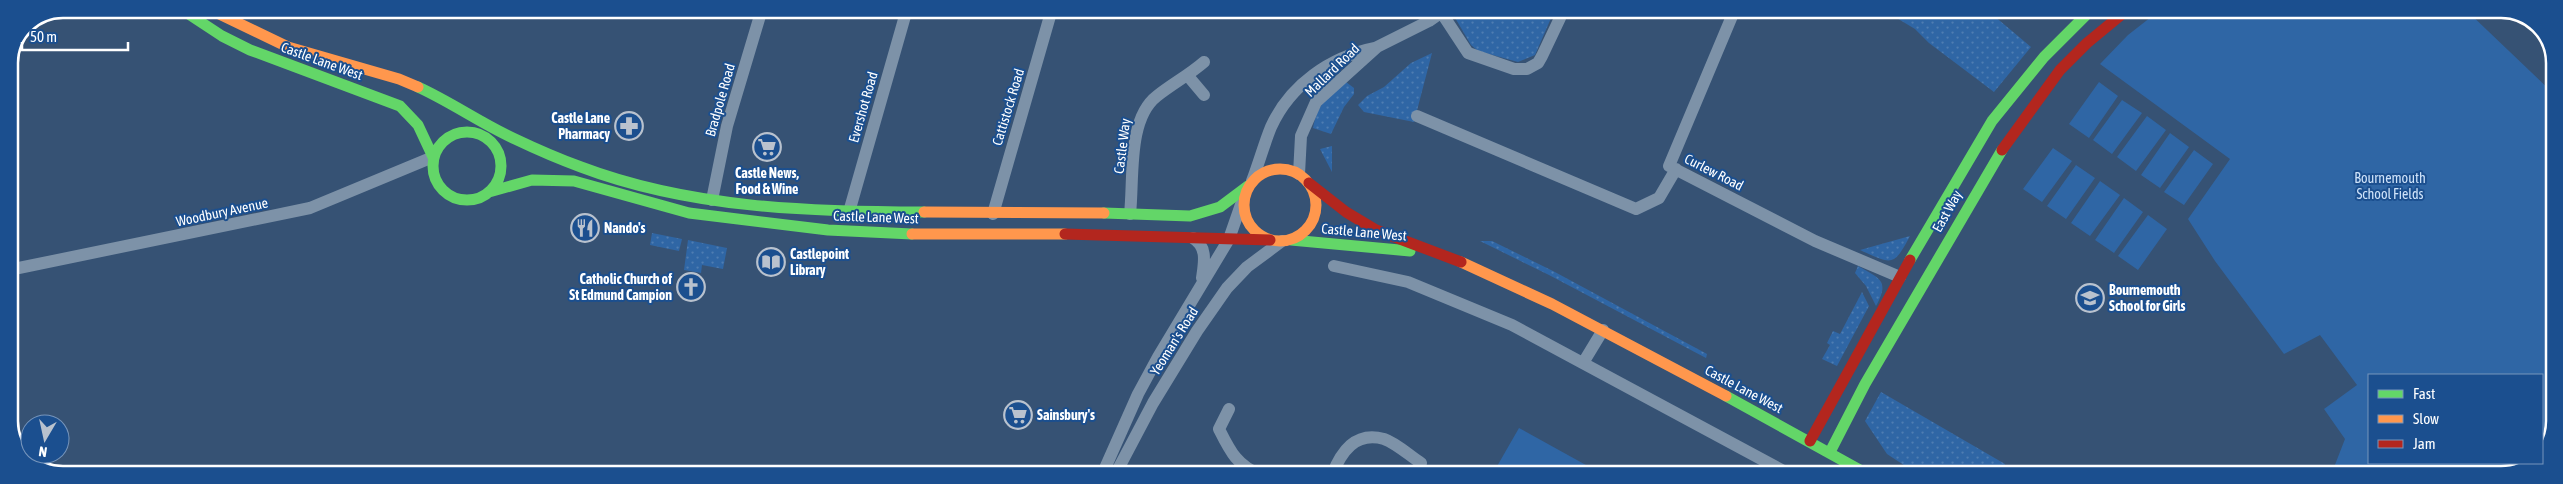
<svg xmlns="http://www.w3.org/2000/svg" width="2563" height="484" viewBox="0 0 2563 484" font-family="'Asap Condensed',sans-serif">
<defs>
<pattern id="grass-dots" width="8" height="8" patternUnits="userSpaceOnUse" patternTransform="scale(1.25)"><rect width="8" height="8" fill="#2f66a5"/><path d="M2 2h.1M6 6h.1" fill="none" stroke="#4e7db2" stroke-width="1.8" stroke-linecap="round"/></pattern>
</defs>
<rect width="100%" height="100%" fill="#365274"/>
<!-- grass -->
<path fill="url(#grass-dots)" d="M1465 9H1555L1535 55 1518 62 1478 51 1471 45 1454 16Z
M1886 9 1987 10 2031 47 1994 92 1929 43 1915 29 1885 11Z
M1432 53 1414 122 1364 112 1358 105 1367 96 1384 87 1411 63Z
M1346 82 1354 88V94L1344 107 1331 134 1313 128C1318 103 1327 97 1346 82Z
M1332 146V172L1320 149Z
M652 233 682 239 679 251 650 245Z
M1910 236C1893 268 1892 264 1860 250Z
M688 240 727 248 723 269 702 265 701 273 684 270Z
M1480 241H1492L1553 271 1707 354 1706 358 1549 275Z
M1858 266C1880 279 1890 280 1876 306L1866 286 1855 273Z
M1862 292 1869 306 1837 366 1822 359 1830 345 1827 343 1833 331 1840 334Z
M1881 392 2005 464 1999 475H1919L1887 454 1865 421Z"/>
<!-- park -->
<path fill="#2f66a5" d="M2160 10H2466L2554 94 2553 432 2542 452V375H2369V463H2534L2501 475H2331L2345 439 2324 409 2357 385 2320 335 2284 354 2215 261 2188 219 2230 159 2100 64 2128 35Z
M2099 82 2118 96 2089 138 2069 124Z
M2122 100 2142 113 2112 154 2093 140Z
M2147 116 2166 130 2136 171 2117 157Z
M2170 133 2189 147 2160 188 2141 175Z
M2053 148 2072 161 2042 202 2023 189Z
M2194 150 2213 164 2184 205 2164 192Z
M2076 165 2095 178 2066 219 2047 206Z
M2100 181 2120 195 2090 236 2071 223Z
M2124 198 2143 212 2114 253 2095 240Z
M2148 215 2167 229 2138 270 2118 256Z
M1519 428 1604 475H1492Z"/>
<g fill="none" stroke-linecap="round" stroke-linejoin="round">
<!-- street -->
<path stroke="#7d92a8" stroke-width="12" d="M1735 9 1669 166 1815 241 1900 277
M1441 12 1468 53 1514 69H1527L1538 63 1542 56 1560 18 1561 9
M1188 76 1204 95
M1417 116 1636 209 1659 198 1676 169
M1299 174 1301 136 1316 102 1377 47 1429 21 1446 9
M1252 181C1259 163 1264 144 1271 127 1290 85 1330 57 1375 48
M712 200 727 126 762 9
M849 212 907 9
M993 214 1052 9
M1130 214C1134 179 1127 119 1157 96 1172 84 1189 75 1204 62
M1193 238C1208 247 1204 263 1202 278
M1334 266 1408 282 1512 325 1791 475
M9 270 310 208 433 157
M1583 363 1603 330
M1229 409 1219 429C1230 451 1237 466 1261 475
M1102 475 1138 394 1158 357 1229 239 1245 193
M1115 475 1153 403 1197 331 1227 288 1247 267 1282 241
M1332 475C1341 452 1355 431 1384 439 1396 443 1410 456 1421 463"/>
<!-- fast -->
<path stroke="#63d668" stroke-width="11" d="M181 9 222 36 250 50 400 106 418 125 433 157
M418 87C451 102 482 124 515 139 536 149 559 159 581 167 689 208 810 212 924 212
M433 166a34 34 0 1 1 68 0a34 34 0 1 1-68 0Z
M489 192 532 180 574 181 689 213 828 230 912 234
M1104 213 1190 216 1220 207 1248 186
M1291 240 1410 251
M1910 260 1992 121 2044 57 2091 10
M1726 396 1869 475
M1830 452 1865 384 2002 150"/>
<!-- slow -->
<path stroke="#ff974d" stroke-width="11" d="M209 9 288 47 399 79 418 87
M1244 205a36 36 0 1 1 72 0a36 36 0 1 1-72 0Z
M924 212 1104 213
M912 234H1065
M1461 262 1552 304 1726 396"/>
<!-- jam -->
<path stroke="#b3261e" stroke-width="11" d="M2002 150 2060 70 2087 43 2127 10
M1309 183 1346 212 1376 230 1461 262
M1065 234 1270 240
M1810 441 1910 260"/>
</g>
<!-- icons -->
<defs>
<symbol id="pharmacy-ring" viewBox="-11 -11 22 22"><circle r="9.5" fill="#1b4f8f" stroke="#b9c2ce" stroke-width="1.5"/><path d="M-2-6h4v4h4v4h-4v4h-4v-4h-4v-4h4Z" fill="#b9c2ce"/></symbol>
<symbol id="supermarket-ring" viewBox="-11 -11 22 22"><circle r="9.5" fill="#1b4f8f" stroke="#b9c2ce" stroke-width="1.5"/><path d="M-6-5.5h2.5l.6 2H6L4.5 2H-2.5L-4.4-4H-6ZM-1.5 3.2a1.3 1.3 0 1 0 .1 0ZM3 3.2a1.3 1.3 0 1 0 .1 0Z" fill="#b9c2ce"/></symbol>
<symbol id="restaurant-ring" viewBox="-11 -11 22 22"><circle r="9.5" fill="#1b4f8f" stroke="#b9c2ce" stroke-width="1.5"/><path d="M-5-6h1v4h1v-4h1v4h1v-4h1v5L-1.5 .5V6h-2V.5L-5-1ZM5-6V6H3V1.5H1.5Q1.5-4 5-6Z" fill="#b9c2ce"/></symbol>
<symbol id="library-ring" viewBox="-11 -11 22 22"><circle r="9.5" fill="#1b4f8f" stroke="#b9c2ce" stroke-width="1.5"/><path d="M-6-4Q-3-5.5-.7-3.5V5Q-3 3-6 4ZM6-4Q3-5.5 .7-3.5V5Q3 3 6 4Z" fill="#b9c2ce"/></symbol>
<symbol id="church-ring" viewBox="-11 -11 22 22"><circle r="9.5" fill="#1b4f8f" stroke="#b9c2ce" stroke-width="1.5"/><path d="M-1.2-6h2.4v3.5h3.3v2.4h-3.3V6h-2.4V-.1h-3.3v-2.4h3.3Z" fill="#b9c2ce"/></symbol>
<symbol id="school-ring" viewBox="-11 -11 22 22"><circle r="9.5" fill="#1b4f8f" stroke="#b9c2ce" stroke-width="1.5"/><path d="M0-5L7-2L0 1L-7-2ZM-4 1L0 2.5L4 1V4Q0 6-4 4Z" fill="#b9c2ce"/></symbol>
</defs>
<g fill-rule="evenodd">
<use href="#pharmacy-ring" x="613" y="110" width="32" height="32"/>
<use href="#supermarket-ring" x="751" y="131" width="32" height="32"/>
<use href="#restaurant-ring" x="569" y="212" width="32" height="32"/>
<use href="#library-ring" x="755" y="246" width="32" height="32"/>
<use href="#church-ring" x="675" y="271" width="32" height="32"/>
<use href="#school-ring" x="2074" y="282" width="32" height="32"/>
<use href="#supermarket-ring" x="1002" y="399" width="32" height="32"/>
</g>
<g text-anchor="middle" stroke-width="4" stroke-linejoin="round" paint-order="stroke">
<!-- street labels -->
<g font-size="14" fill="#fff" stroke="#1b4f8f">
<text transform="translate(322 61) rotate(20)" y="5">Castle Lane West</text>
<text transform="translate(1332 70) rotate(-44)" y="5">Mallard Road</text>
<text transform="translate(720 100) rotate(-74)" y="5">Bradpole Road</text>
<text transform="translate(863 107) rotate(-74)" y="5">Evershot Road</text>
<text transform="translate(1008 107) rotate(-73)" y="5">Cattistock Road</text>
<text transform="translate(1122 146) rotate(-83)" y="5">Castle Way</text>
<text transform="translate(1714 172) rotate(27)" y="5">Curlew Road</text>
<text transform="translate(1947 211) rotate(-61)" y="5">East Way</text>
<text transform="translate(222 212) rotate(-12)" y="5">Woodbury Avenue</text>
<text transform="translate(876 217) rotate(2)" y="5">Castle Lane West</text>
<text transform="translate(1364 232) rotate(5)" y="5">Castle Lane West</text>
<text transform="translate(1174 341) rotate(-58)" y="5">Yeoman's Road</text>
<text transform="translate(1744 389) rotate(28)" y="5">Castle Lane West</text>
</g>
<!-- poi labels -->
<g font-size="14" font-weight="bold" fill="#fff" stroke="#1b4f8f" text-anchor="start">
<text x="610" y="123" text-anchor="end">Castle Lane<tspan x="610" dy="16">Pharmacy</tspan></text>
<text x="767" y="178" text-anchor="middle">Castle News,<tspan x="767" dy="16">Food &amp; Wine</tspan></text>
<text x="604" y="233">Nando's</text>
<text x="790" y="259">Castlepoint<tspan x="790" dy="16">Library</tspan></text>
<text x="672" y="284" text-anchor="end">Catholic Church of<tspan x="672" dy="16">St Edmund Campion</tspan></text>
<text x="2109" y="295">Bournemouth<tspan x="2109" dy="16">School for Girls</tspan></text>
<text x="1037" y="420">Sainsbury's</text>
</g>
<!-- park labels -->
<g font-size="14" fill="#cfe3fa" stroke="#1b4f8f">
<text x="2390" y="183">Bournemouth<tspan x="2390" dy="16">School Fields</tspan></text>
</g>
</g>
<!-- crop -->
<path d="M0 0H2563V484H0ZM63 18H2501A45 45 0 0 1 2546 63V421A45 45 0 0 1 2501 466H63A45 45 0 0 1 18 421V63A45 45 0 0 1 63 18Z" fill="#1b4f8f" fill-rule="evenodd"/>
<path fill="none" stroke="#fff" stroke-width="2.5" d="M63 18H2501A45 45 0 0 1 2546 63V421A45 45 0 0 1 2501 466H63A45 45 0 0 1 18 421V63A45 45 0 0 1 63 18Z"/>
<!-- legend -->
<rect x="2368" y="374" width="175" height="90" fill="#1b4f8f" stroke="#7695bc"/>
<rect x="2378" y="390" width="25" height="8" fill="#63d668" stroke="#7695bc"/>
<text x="2413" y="399" font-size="15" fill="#ffffff">Fast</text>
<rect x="2378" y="415" width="25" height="8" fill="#ff974d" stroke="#7695bc"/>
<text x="2413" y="424" font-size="15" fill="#ffffff">Slow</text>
<rect x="2378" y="440" width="25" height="8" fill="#b3261e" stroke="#7695bc"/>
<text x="2413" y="449" font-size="15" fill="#ffffff">Jam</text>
<!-- north arrow -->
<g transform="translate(45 439) rotate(189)"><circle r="24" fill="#1b4f8f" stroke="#7695bc"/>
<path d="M0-4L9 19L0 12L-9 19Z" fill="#b9c2ce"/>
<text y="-8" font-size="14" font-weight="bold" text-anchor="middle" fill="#ffffff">N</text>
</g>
<!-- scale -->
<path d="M22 42v8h106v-8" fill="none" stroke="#ffffff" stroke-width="2.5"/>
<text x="30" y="42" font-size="15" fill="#ffffff" stroke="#1b4f8f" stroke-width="4" paint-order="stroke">50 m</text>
</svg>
